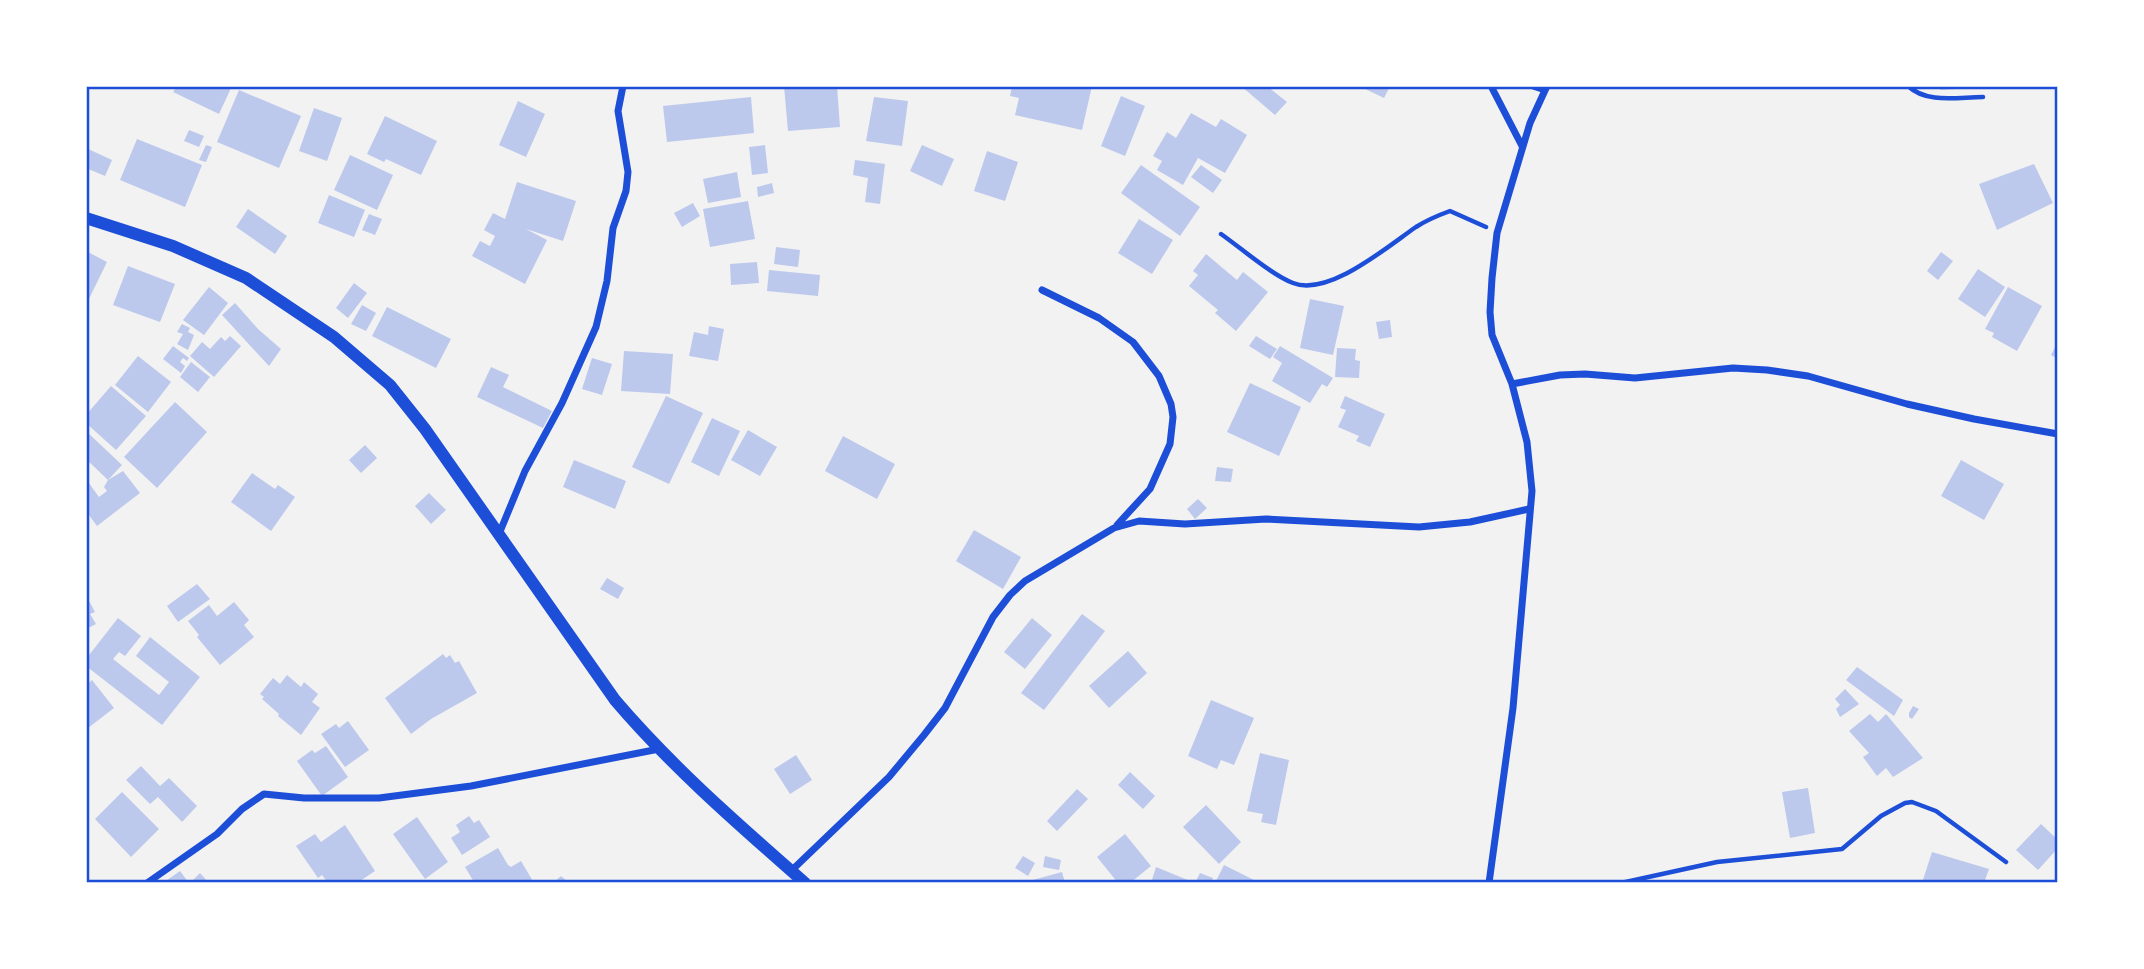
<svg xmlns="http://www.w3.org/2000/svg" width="2144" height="969" viewBox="0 0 2144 969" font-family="'Golos Text',sans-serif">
<rect width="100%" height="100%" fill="#f2f2f2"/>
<!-- building -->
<path fill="#bdc9ec" d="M177 86H232L219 114 173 92Z
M784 86H837L840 127 788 131Z
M1012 86H1092L1082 130 1015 115 1019 98 1010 96Z
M1241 86H1267L1287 102 1275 115Z
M1359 86H1390L1384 98Z
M1941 86H1974V88L1940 90Z
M239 90 301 116 279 168 217 142Z
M1121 96 1145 106 1125 156 1101 146Z
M751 97 754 133 667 142 663 106Z
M874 97 908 101 902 146 866 141Z
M518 101 545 114 526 157 499 145Z
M314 108 342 118 327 161 299 151Z
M1191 113 1216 127 1221 119 1247 135 1225 173 1198 158 1183 185 1157 170 1162 161 1153 156 1167 132 1176 138Z
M385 116 437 141 421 175 386 159 384 162 367 154Z
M189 130 204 136 199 147 184 141Z
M137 139 202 165 185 207 120 180Z
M206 145 212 147 206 162 199 160Z
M765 145 768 173 752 175 749 147Z
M922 145 954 159 942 186 910 171Z
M86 148 112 160 105 176 86 168Z
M987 151 1018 162 1005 201 974 191Z
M350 155 393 175 377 210 334 190Z
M855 160 885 164 880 204 865 202 868 178 853 175Z
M2034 164 2053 203 1997 230 1979 184Z
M1141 165 1200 207 1180 236 1121 193Z
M1201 165 1222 180 1213 193 1191 177Z
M737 172 741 197 708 203 703 179Z
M517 182 576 201 563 241 526 229 547 240 525 284 472 256 480 241 490 246 495 236 484 230 493 213 505 219Z
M772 183 774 193 758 197 757 187Z
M329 195 365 210 354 237 318 223Z
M748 201 755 239 710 247 703 209Z
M693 203 700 216 682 227 674 213Z
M248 209 287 236 275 254 236 227Z
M369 214 382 219 375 235 362 230Z
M1139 219 1173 240 1152 274 1118 253Z
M776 247 800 250 798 267 774 264Z
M86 251 107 262 86 305Z
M1941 252 1953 261 1938 280 1927 271Z
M1206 254 1237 280 1243 272 1268 292 1236 331 1215 313 1218 310 1189 286 1198 275 1193 271Z
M757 262 759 283 731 285 730 264Z
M128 266 175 284 160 322 113 305Z
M1978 269 2005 287 1985 317 1958 299Z
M769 270 820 275 818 296 767 291Z
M354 283 367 293 348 318 336 308Z
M209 287 228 303 204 335 183 320Z
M2008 287 2042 306 2017 351 1992 337 1994 333 1985 329Z
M1310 299 1344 306 1333 355 1300 348Z
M235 303 258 329 281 349 269 366 222 315Z
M362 305 376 313 366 331 351 324Z
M387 307 451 339 436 368 372 336Z
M1390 320 1392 337 1379 339 1376 322Z
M182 324 190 328 188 332 194 335 188 350 177 344 183 334 177 332Z
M709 326 724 329 718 361 689 356 694 332 708 335Z
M230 336 241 346 214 377 190 356 202 342 210 349 221 337 225 341Z
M1256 336 1277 349 1270 359 1249 346Z
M2058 341V359L2051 355Z
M173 346 189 358 187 361 183 358 180 362 185 366 181 373 163 359Z
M1280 346 1333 378 1327 387 1322 384 1310 403 1272 381 1282 363 1273 357Z
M1337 348 1356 349 1355 360 1360 361 1359 378 1335 377Z
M624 351 673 354 670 394 621 391Z
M138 356 171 382 148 412 115 385Z
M592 358 612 364 602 395 582 389Z
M191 362 210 377 198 392 180 377Z
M491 367 509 375 503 387 552 411 543 428 477 397Z
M1250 383 1301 407 1279 456 1227 432Z
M111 386 146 416 116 450 86 423V415Z
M666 396 703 413 669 484 632 467Z
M1345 396 1385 414 1370 447 1356 441 1359 436 1338 427 1346 410 1340 408Z
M175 402 207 432 157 488 124 457Z
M712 418 740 431 719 476 691 462Z
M748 430 777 447 760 476 731 460Z
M86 431 122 465 108 480 86 459Z
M843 436 895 464 877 499 825 471Z
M365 445 377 458 361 473 349 460Z
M574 460 626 481 615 509 563 487Z
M1961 460 2004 484 1984 520 1941 496Z
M1217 467 1233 469 1231 482 1215 481Z
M123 471 140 493 97 526 86 511V479L99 497 107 491 104 487 108 480Z
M252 473 275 489 278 485 295 497 271 531 231 502Z
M429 493 446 510 431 524 415 506Z
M1198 499 1207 508 1195 519 1187 509Z
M974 530 1021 557 1003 589 956 561Z
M607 578 624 588 618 599 600 589Z
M197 584 210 599 178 622 167 606Z
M86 595 95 612 90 614 96 624 86 629Z
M234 602 249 620 244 625 254 637 220 665 197 637 199 635 188 621 209 605 217 616Z
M1082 614 1105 631 1044 710 1021 693Z
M118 618 141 636 125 656 119 652 113 659 159 695 169 682 136 656 150 637 200 677 162 725 86 666V659Z
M1032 618 1052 635 1025 669 1004 652Z
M1128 651 1147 673 1109 708 1089 686Z
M443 654 446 658 450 655 455 663 459 661 477 693 431 719 411 734 385 698Z
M1857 667 1903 700 1894 716 1846 680Z
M287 675 301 687 304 682 318 694 312 702 320 708 301 735 278 716 279 714 262 699 264 697 260 694 273 678 280 684Z
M92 680 114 708 88 728 86 725V685Z
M1845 689 1859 704 1840 717 1836 709 1840 705 1835 699Z
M1211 700 1254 718 1234 765 1221 760 1217 769 1188 756Z
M1913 706 1919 709 1912 719 1909 717V713Z
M1870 714 1878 722 1886 714 1923 758 1893 777 1886 768 1877 776 1863 757 1869 753 1849 731Z
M348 721 369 750 345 767 321 734 336 724 339 728Z
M326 746 348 777 322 796 297 761 312 750 315 753Z
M1260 753 1289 760 1276 825 1261 822 1263 814 1247 811Z
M796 755 812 780 790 794 774 769Z
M141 766 160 786 169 778 197 806 182 822 158 797 150 804 126 780Z
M1130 772 1155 796 1143 809 1118 785Z
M1808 788 1815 833 1790 838 1782 792Z
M1077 789 1088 799 1057 831 1047 821Z
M122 792 159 829 131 857 95 819Z
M1206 805 1241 842 1219 864 1183 827Z
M469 816 474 823 479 820 490 837 462 855 451 838 460 832 456 825Z
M417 817 448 862 425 879 393 834Z
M2041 824 2058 840V848L2038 870 2016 850Z
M345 825 375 871 357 883H328L322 875 318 878 296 846 315 834 321 842Z
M1125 834 1151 866 1130 883H1118L1097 857Z
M498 848 508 865 511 867 521 861 534 883 474 882 465 867Z
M1932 852 1989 869 1984 883H1922Z
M1023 856 1035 863 1028 876 1015 868Z
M1045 856 1061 860 1059 870 1043 867Z
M1224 865 1256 881 1255 883H1215Z
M1156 867 1195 883H1151Z
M180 871 189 883H163Z
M1062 872 1065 883H1030L1029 881Z
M200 873 209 883H194L192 881Z
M1200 873 1213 878 1211 883H1195Z
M561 876 569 883H553Z"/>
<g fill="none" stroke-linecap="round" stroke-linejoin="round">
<!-- path -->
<path stroke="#1d4ed8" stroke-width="4.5" d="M1908 86C1927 104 1958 97 1983 97
M1221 234C1241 248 1272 275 1293 283 1329 297 1388 246 1416 227 1427 220 1439 215 1450 211L1486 227
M1621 883 1717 862 1842 849 1881 816 1905 803 1912 802 1936 811 2006 862"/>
<!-- minor -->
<path stroke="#1d4ed8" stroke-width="7" d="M1491 86 1522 146
M1533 86 1545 90
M1042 290 1099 318 1133 342 1159 376 1171 404 1173 417 1170 444 1150 489 1117 525
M1512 384 1560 375 1585 374 1635 378 1733 368 1767 370 1808 376 1907 404 1974 419 2058 434
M499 534 525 471 562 403 596 327 607 281 613 228 626 191 628 172 618 111 623 86
M791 871 889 777 924 735 945 708 993 617 1010 595 1025 581 1114 528 1139 521 1185 524 1266 519 1419 527 1470 522 1529 509
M147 883 217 834 242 809 264 794 304 798H379L471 786 659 749
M1489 883 1513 708 1532 491 1527 442 1512 384 1492 335 1490 312 1492 278 1497 233 1530 123 1547 86"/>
<!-- tertiary -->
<path stroke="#1d4ed8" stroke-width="12" d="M86 218 173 246 246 278 334 337 390 385 425 429 615 700C672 767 739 825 805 883"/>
</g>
<!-- border -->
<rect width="2144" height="969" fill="none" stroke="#ffffff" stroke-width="175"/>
<rect x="88" y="88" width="1968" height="793" fill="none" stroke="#1d4ed8" stroke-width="2.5"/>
</svg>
